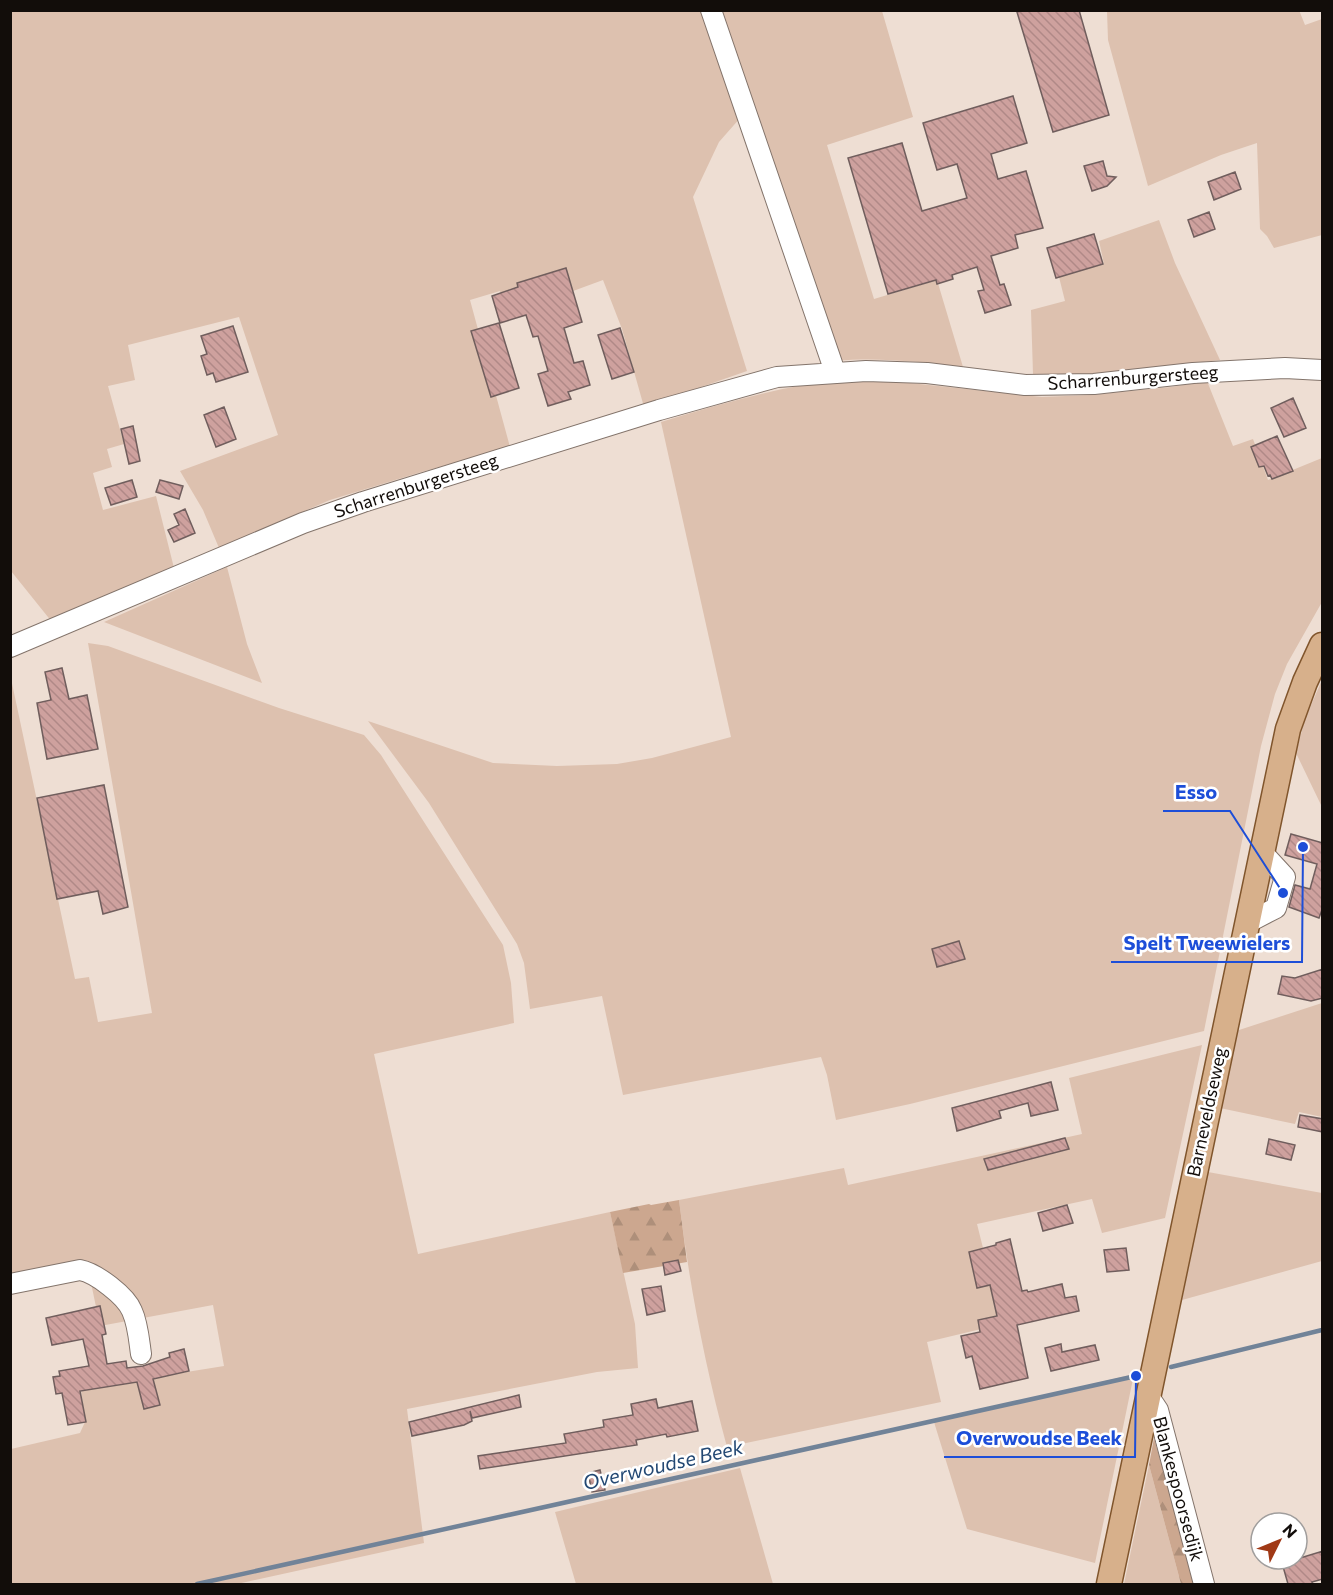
<svg xmlns="http://www.w3.org/2000/svg" width="1333" height="1595" viewBox="0 0 1333 1595" font-family="Commissioner,sans-serif">
<defs>
<pattern id="forest-firs" width="22" height="20" patternUnits="userSpaceOnUse" patternTransform="scale(1.5)"><rect width="22" height="20" fill="#cca78f"/><path d="M5 1l3.5 6h-7zM16 11l3.5 6h-7z" fill="#ae8f7a"/></pattern>
<pattern id="building-back-hatch" width="6" height="6" patternUnits="userSpaceOnUse" patternTransform="scale(1.5)"><rect width="6" height="6" fill="#cea19e"/><path d="M-1 5l2 2M0 0l6 6M5-1l2 2" fill="none" stroke="#b08987"/></pattern>
</defs>
<rect width="100%" height="100%" fill="#eeded3"/>
<!-- green -->
<path fill="#ddc1af" d="M1299 10 1305 25 1322 19V235L1274 248 1267 236 1260 229 1257 143 1221 155 1148 186 1108 40 1107 11Z
M10 11H704L741 117 719 142 693 197 747 371 644 407 622 329 603 280 508 315 500 291 470 300 510 447 418 473 330 500 219 548 203 510 180 471 278 435 239 317 128 345 135 380 108 386 124 444 107 449 112 467 93 473 103 510 156 496 174 568 52 622 11 571Z
M715 11H882L913 117 827 145 874 299 937 280 963 367C921 362 878 357 836 361Z
M1159 220 1175 263 1220 360 1094 375 1033 374 1031 310 1065 301 1059 277 1104 264 1099 241Z
M835 380H882L1042 397 1090 395 1171 387 1207 381 1233 446 1253 439 1268 480 1322 458V602L1287 664 1275 694 1261 746 1204 1031 910 1104 836 1120 827 1075 821 1057 623 1095 602 996 530 1009 524 963 517 944 429 803 368 721 493 763 557 766 617 764 652 758 731 737 661 422C718 404 776 388 835 380Z
M227 567 247 644 262 683 104 622Z
M88 643 108 646 279 708 364 735 381 755 503 945 511 983 514 1023 374 1054 418 1254 610 1212 635 1324 638 1368 597 1372 407 1409 424 1543 237 1584H11V1449L80 1433 85 1422 81 1389 224 1366 213 1305 100 1326 90 1278 11 1294 10 674 75 979 89 977 98 1022 152 1013Z
M1322 680V807L1296 753 1305 719Z
M1322 1003V1117L1299 1112 1295 1124 1220 1108 1236 1031Z
M1202 1045 1165 1218 1102 1233 1092 1199 977 1224 1002 1324 927 1342 941 1402 727 1447C705 1366 689 1283 679 1200L844 1168 848 1185 1082 1134 1069 1078Z
M1208 1172 1322 1193V1261L1182 1300Z
M1134 1374 1095 1563 967 1529 934 1422Z
M1149 1465 1181 1584H1124Z
M740 1468 773 1584H576L555 1512Z"/>
<!-- forest -->
<path fill="url(#forest-firs)" d="M679 1200 687 1262 623 1273 610 1212 649 1204 651 1205Z
M1154 1438 1195 1584H1181L1149 1465Z"/>
<g fill="none" stroke-linecap="round" stroke-linejoin="round">
<!-- stream -->
<path stroke="#718398" stroke-width="4.5" d="M1171 1367 1322 1330
M197 1584 1136 1376"/>
</g>
<!-- building -->
<path fill="url(#building-back-hatch)" stroke="#705e5d" stroke-width="1.5" d="M1024 10H1079L1109 115 1053 132 1017 12Z
M1013 96 1027 143 991 154 998 179 1026 171 1043 228 1015 235 1018 248 991 256 1000 285 1004 284 1011 305 985 313 978 291 984 290 977 267 952 275 953 279 937 284 936 280 888 294 848 158 902 143 922 211 967 198 957 164 937 170 923 123Z
M1103 161 1107 176 1116 177 1107 186 1092 191 1084 166Z
M1235 172 1241 189 1214 200 1208 182Z
M1209 212 1215 229 1194 237 1188 220Z
M1094 234 1103 264 1056 278 1047 248Z
M566 268 582 322 564 328 574 363 583 361 590 385 568 392 571 399 548 406 538 374 548 371 538 336 533 337 526 315 500 323 492 296 518 287 517 283Z
M499 323 519 388 491 397 471 331Z
M233 326 248 372 216 382 213 373 207 375 201 356 207 354 201 336Z
M620 328 634 372 612 379 598 335Z
M1293 398 1306 428 1284 437 1271 408Z
M224 407 236 439 216 447 204 415Z
M133 426 140 461 129 464 121 429Z
M1277 436 1293 471 1272 479 1270 475 1268 476 1264 466 1259 467 1251 447Z
M132 480 137 497 111 505 105 488Z
M160 480 183 486 179 499 156 492Z
M185 509 195 533 174 542 168 530 179 525 174 514Z
M62 668 69 699 87 695 98 749 47 759 37 703 51 700 45 672Z
M104 785 128 907 103 914 98 891 57 899 37 798Z
M1291 834 1323 843V907L1319 918 1289 907 1295 885 1310 889 1317 864 1285 855Z
M959 941 965 959 937 967 932 949Z
M1323 969V998L1311 1001 1278 994 1282 976 1295 978Z
M1051 1082 1058 1110 1031 1116 1028 1103 999 1111 1001 1118 957 1131 952 1108Z
M1300 1115 1323 1119V1132L1298 1127Z
M1065 1138 1069 1149 988 1170 984 1159Z
M1269 1139 1295 1145 1291 1160 1266 1154Z
M1067 1205 1073 1223 1043 1231 1038 1213Z
M1010 1239 1022 1291 1027 1290 1028 1292 1062 1284 1065 1298 1076 1296 1079 1311 1017 1325 1028 1378 980 1389 972 1356 966 1358 961 1336 980 1332 978 1320 997 1316 990 1285 977 1288 969 1252 996 1245V1243Z
M1126 1248 1129 1270 1107 1272 1104 1250Z
M678 1260 681 1271 665 1275 663 1263Z
M661 1286 665 1311 647 1315 642 1289Z
M100 1306 106 1334 102 1335 107 1364 126 1361 127 1368 143 1366 170 1357 169 1353 184 1349 189 1371 153 1379 160 1405 144 1409 137 1382 80 1391 86 1422 68 1425 62 1393 56 1394 53 1377 60 1376 59 1371 89 1366 83 1339 52 1345 46 1318Z
M1061 1344 1062 1352 1095 1345 1099 1360 1051 1371 1045 1348Z
M519 1395 521 1407 472 1418 470 1411 472 1421 464 1425 412 1436 409 1422Z
M656 1399 658 1408 692 1401 698 1431 667 1437 666 1434 636 1440 637 1445 480 1469 478 1456 566 1443 564 1434 604 1427 603 1420 633 1415 631 1404Z
M600 1470 605 1490 592 1492 588 1473Z
M1323 1551V1579L1312 1582 1313 1584H1288L1282 1563 1285 1562 1284 1559H1297Z"/>
<g fill="none" stroke-linecap="round" stroke-linejoin="round">
<defs>
<path id="minor" d="M711 10 835 372
M10 647 303 523 363 502 659 410 777 377 866 371 927 373 1025 385 1094 384 1193 373 1285 368 1322 370
M1247 923 1276 908 1285 877 1262 852
M10 1284 80 1270C96 1273 126 1296 132 1311 138 1324 139 1340 141 1354
M1148 1395 1158 1410 1204 1584"/>
<path id="major" d="M1109 1584 1288 729 1305 682 1322 645"/>
</defs>
<!-- minor casing -->
<use href="#minor" stroke="#83746b" stroke-width="22"/>
<!-- major casing -->
<use href="#major" stroke="#80552c" stroke-width="27"/>
<!-- minor -->
<use href="#minor" stroke="#fff" stroke-width="20"/>
<!-- major -->
<use href="#major" stroke="#d7b08b" stroke-width="24"/>
</g>
<g text-anchor="middle" stroke-width="5" stroke-linejoin="round" paint-order="stroke">
<!-- street labels -->
<g font-size="18" fill="#120d0a" stroke="#fff">
<text transform="translate(1133 378) rotate(-4)" y="6">Scharrenburgersteeg</text>
<text transform="translate(416 486) rotate(-18)" y="6">Scharrenburgersteeg</text>
<text transform="translate(1207 1112) rotate(-78)" y="6">Barneveldseweg</text>
<text transform="translate(1178 1489) rotate(75)" y="6">Blankespoorsedijk</text>
</g>
<!-- water labels -->
<g font-size="20" font-style="italic" fill="#234873" stroke="#fff">
<text transform="translate(663 1465) rotate(-13)" y="7">Overwoudse Beek</text>
</g>
</g>
<!-- callouts -->
<path fill="none" stroke="#1d4ed8" stroke-width="2" d="M1283 893L1230 811H1163M1303 847L1302 962H1111M1136 1376L1135 1457H944"/>
<g fill="#1d4ed8" stroke="#fff" stroke-width="2">
<circle cx="1283" cy="893" r="6"/>
<circle cx="1303" cy="847" r="6"/>
<circle cx="1136" cy="1376" r="6"/>
</g>
<g font-size="20" text-anchor="middle" font-weight="bold" fill="#1d4ed8" stroke="#fff" stroke-width="5" stroke-linejoin="round" paint-order="stroke">
<text x="1196" y="799">Esso</text>
<text x="1207" y="950">Spelt Tweewielers</text>
<text x="1039" y="1445">Overwoudse Beek</text>
</g>
<!-- border -->
<rect width="1333" height="1595" fill="none" stroke="#120d0a" stroke-width="24"/>
<!-- north arrow -->
<g transform="translate(1279 1541) rotate(47)"><circle r="28" fill="#ffffff" stroke="#a09e9d" stroke-width="1.5"/>
<path d="M0-4.5L10 22L0 15L-10 22Z" fill="#a03916"/>
<text y="-9" font-size="16" font-weight="bold" text-anchor="middle" fill="#120d0a">N</text>
</g>
</svg>
